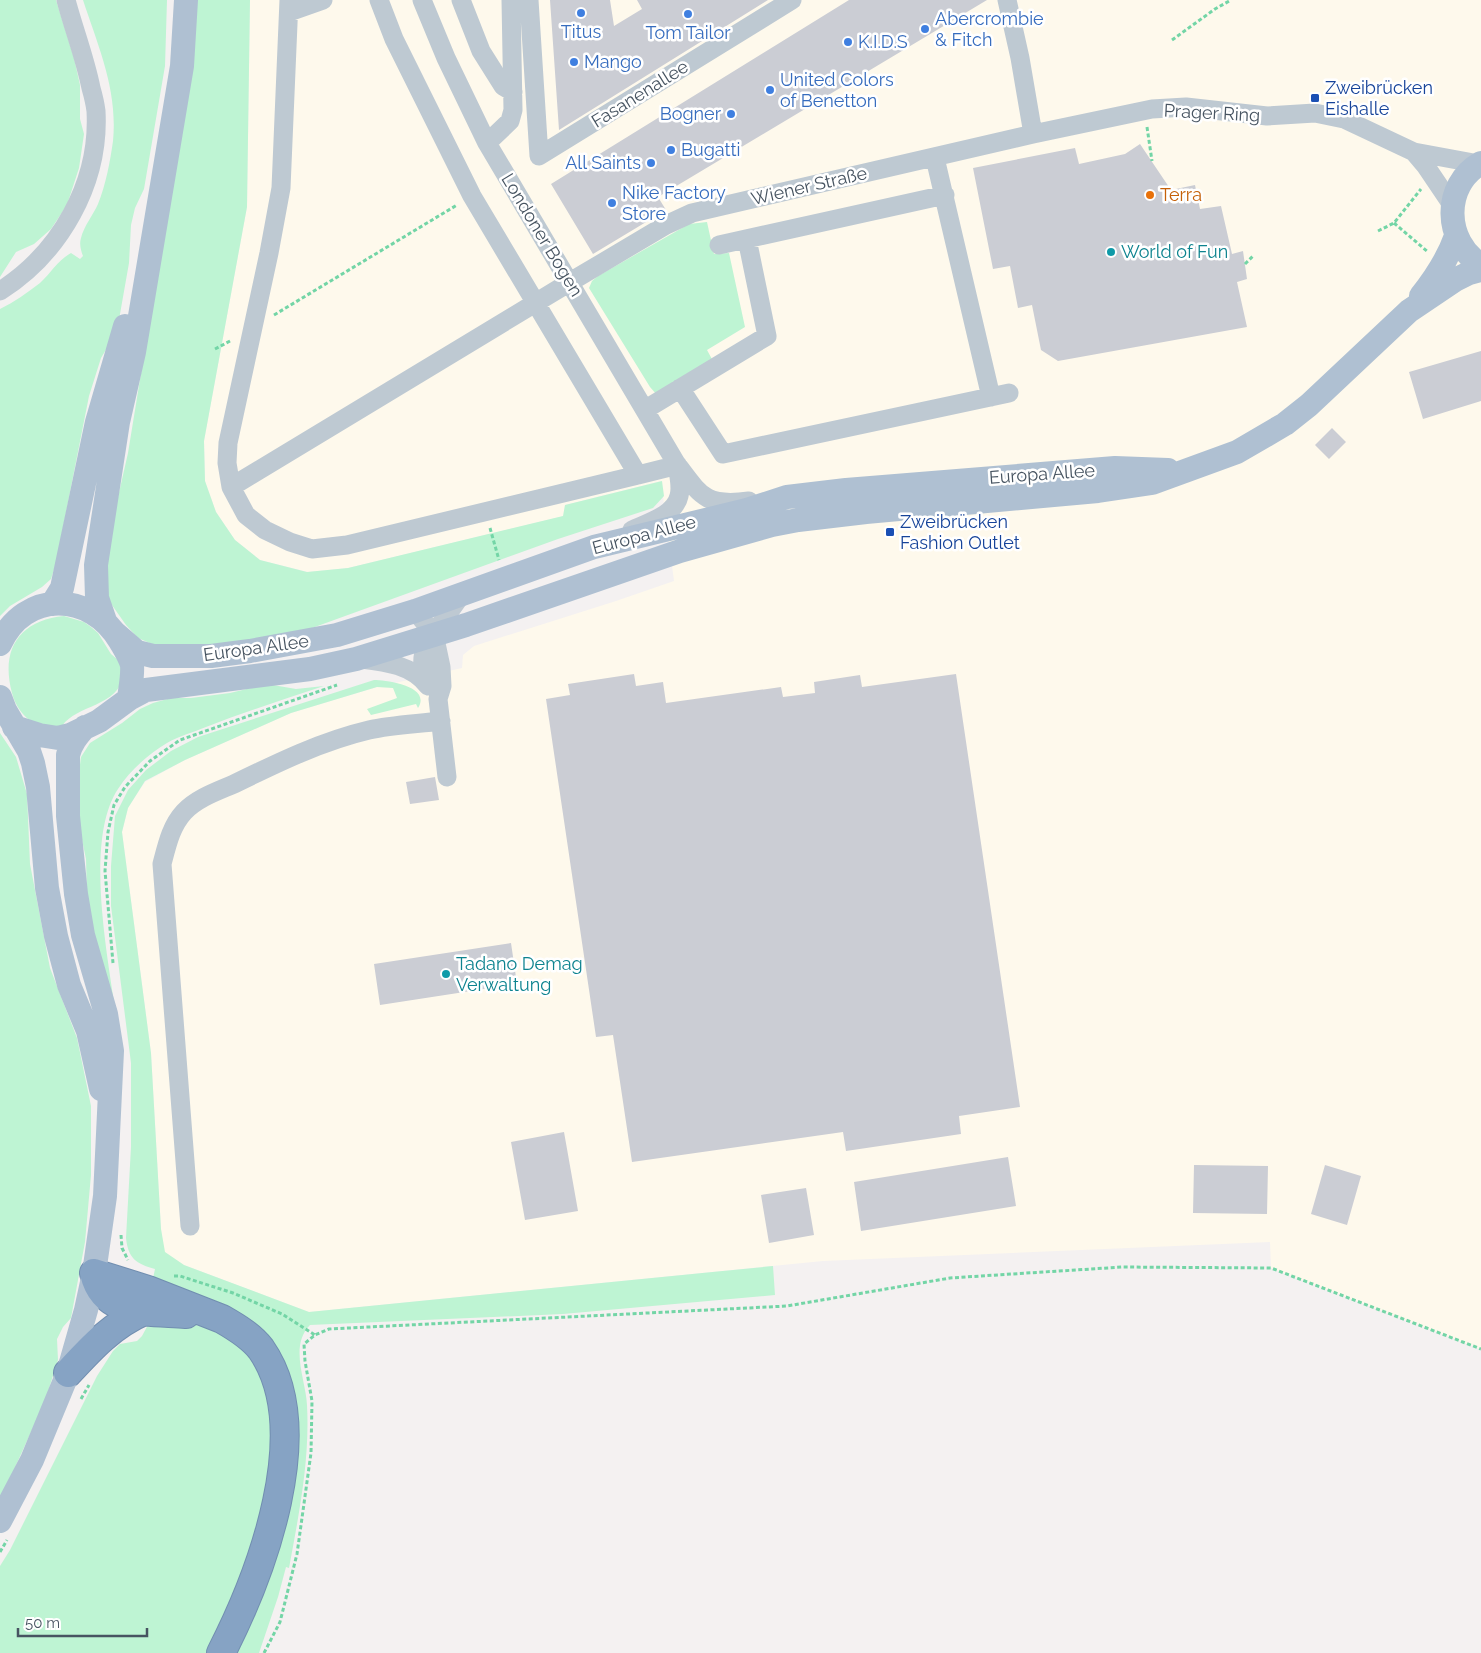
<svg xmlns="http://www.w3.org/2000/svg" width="1481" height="1653" viewBox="0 0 1481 1653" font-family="Raleway,sans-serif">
<rect width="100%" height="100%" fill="#f4f1f1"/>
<!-- commercial -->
<path fill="#fef9ec" d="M250 0H1481V1349L1271 1268 1270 1242 823 1261 309 1312 184 1265 164 1252 161 1229 151 1053 122 832 128 808 145 782 185 760 291 713 377 687 462 668 463 655 474 646 616 601 674 581 661 481 565 505 564 516 348 568 308 572 260 560 235 540 216 512 205 481 204 441 247 207Z"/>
<!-- green -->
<path fill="#bef4d3" d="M0 0H56L74 58 80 85V119L84 134 79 168 67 205 51 229 34 244 16 252 0 277Z
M83 0H167L165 66 144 189 135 208 131 225 129 263 117 331 101 358 89 396 56 563 51 579 42 587 10 606 0 616V309C14 302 27 293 40 283 51 273 58 260 71 253L80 259 83 256C81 251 79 244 81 238 84 226 93 215 98 204 106 184 110 162 113 141 118 90 98 46 83 0Z
M195 0H250L247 207 204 441 205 481 216 512 235 540 260 560 307 572 348 568 563 516 565 505 662 481 664 496 653 508 558 539 301 632 221 645 159 647 138 638 126 625 107 598 106 550 128 453 188 85Z
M707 222 714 254 729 253 745 327 707 350 713 361 657 395 650 387 589 288 592 281 598 276 689 224Z
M64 616 84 622 91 627 98 633 111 654 124 665C123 670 123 677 122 681 113 708 70 706 60 730 52 728 41 727 34 723 23 717 15 705 12 693 0 649 20 620 64 616Z
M374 680C386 680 432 686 418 708L416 704 371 715 367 709 397 698 393 688 377 687 291 713 185 760 145 781 128 808 122 832 151 1053 161 1229 165 1252 184 1265 309 1312 773 1266 775 1295 563 1314 310 1325C289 1346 306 1380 307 1405 310 1460 299 1514 289 1568L286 1567 278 1597 259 1653H232L295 1423 292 1386 286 1366 278 1352 265 1335 152 1283 155 1269C136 1264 128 1258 126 1238L131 1147V1063L111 906V866L115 816 128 790 146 770 171 751 198 737Z
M267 684 296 689 324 686C285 699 245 712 206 727 194 732 179 736 167 743 149 754 130 770 118 789 84 840 108 957 116 1016L111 1015 87 899 86 859 80 830 79 772 81 757 90 743 122 723 140 709 153 703 171 698H191L230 693Z
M0 733 16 757 27 794 30 864 50 968 77 1038 91 1106V1175L85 1242 71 1318 63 1327 57 1339 58 1360 45 1401 12 1474 0 1497Z
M178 1321 210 1328 233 1339 249 1353 260 1371 273 1417V1455L261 1524 238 1591 207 1653H0V1566L10 1550 97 1376 113 1351 120 1344 137 1341 142 1336 149 1323Z"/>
<!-- building -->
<path fill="#cbcdd4" d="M550 0H610L614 26 642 9 637 0H768L559 130Z
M849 0H987L658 197 666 210 593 254 551 184Z
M1140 144 1171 190 1195 185 1200 209 1221 206 1232 254 1243 251 1247 279 1237 282 1247 327 1058 361 1041 350 1032 305 1018 308 1010 266 993 269 973 168 1075 148 1079 164 1125 154Z
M1481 351V401L1423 419 1409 372Z
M1332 428 1346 442 1329 459 1315 445Z
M634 674 636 686 663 682 666 703 781 687 783 697 815 693 814 682 860 675 862 687 956 674 1020 1107 959 1116 961 1134 846 1151 843 1132 632 1162 613 1035 596 1037 546 699 570 695 568 684Z
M435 777 439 800 410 804 406 782Z
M511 943 517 984 380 1005 374 964Z
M564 1132 578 1211 525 1220 511 1142Z
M1008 1157 1016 1206 861 1231 854 1182Z
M1194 1165 1268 1166 1267 1214 1193 1213Z
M1325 1165 1361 1176 1347 1225 1311 1214Z
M806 1188 814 1235 769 1243 761 1195Z"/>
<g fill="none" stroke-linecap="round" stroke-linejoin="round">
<defs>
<path id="highway" d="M94 1273 148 1290 222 1319C236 1327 251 1336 261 1349 317 1429 261 1575 221 1653
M94 1273C104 1317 151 1311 186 1314
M68 1373C91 1348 112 1325 144 1311"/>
</defs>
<!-- highway casing -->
<use href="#highway" stroke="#718eb0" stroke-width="30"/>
<!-- path -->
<path stroke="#73d5a6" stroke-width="3" stroke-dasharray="4 2.5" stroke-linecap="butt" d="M1172 40 1215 9 1231 0
M1147 127 1152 161
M1394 223 1428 252
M1378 231 1394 223 1421 189
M1245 264 1253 256
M274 315 457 205
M215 349 232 340
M490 528 499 560
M113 963 105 871 108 832 114 805 125 787 150 761 180 740 337 685
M121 1235 122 1248 128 1260
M174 1276H180L233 1293 282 1314 315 1335
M81 1399 89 1385
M0 1552 7 1540
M264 1653 280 1622 297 1554 311 1453 312 1401 305 1361 304 1344 315 1335 329 1329 787 1306 950 1278 1122 1267 1271 1268 1481 1349"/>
<!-- minor -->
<path stroke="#bec9d2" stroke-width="19" d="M289 0 281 188 269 253 228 443 227 463 231 487 246 515 265 530 290 542 312 549 347 545 638 475 666 468 676 463
M379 0 394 39 472 196 638 475
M422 0 446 58 487 143 676 463C701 496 705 507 749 501
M461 0 481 51 503 86 513 92
M529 0 539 156 792 0
M1007 0 1020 58 1033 134
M289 12 323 0
M487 143 510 121 513 110 511 0
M1414 152 1425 165 1452 205
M935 158 991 397
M719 245 945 195
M0 291C60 253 100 183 96 111 95 103 93 95 91 88 85 58 74 30 66 0
M680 388 723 454 1009 393
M646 409 767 336 747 239
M231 487 570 282 666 225 692 213 1033 134 1152 109 1186 107 1267 116 1315 113 1344 119 1414 152 1479 164
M632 530C647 523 675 515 679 496 682 486 678 474 677 464
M415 611 434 634 441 667 442 686 438 699 447 777
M361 659C386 662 412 665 428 686
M426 682C422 667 421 657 427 643L462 594
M190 1226 162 864C167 845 171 826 184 812 197 798 218 791 234 784 277 763 322 741 369 730 392 725 417 724 441 721"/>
<!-- major -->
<path stroke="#afc0d2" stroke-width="24" d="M1481 163C1442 185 1444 242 1481 265
M1421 296C1436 277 1448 259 1456 236
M52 604 62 588 97 422 125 326
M105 621 97 598 96 565 118 422 134 352 182 66 186 0
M115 633 137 652 153 656H211L250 651 337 635 415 611 594 547 747 510 787 497 846 490 1115 468 1168 470
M0 644C24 590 91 591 120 641 124 648 130 657 132 665 133 676 130 689 129 699
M0 697 5 710 29 751 33 763 38 787 47 888 56 936 69 985 88 1031 101 1089
M14 727 39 735 58 738 70 735 99 721 129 699 146 690 310 669 356 659 466 625 680 551 772 525 798 520 866 512 1098 491 1152 483 1237 452 1285 424 1309 405 1409 311 1455 280 1469 273 1481 270
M0 1521 32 1460 68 1373 86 1310 94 1273 105 1196 112 1051 106 1014 83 935 76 894 68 816V755C71 743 77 736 85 727"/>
<!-- highway -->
<use href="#highway" stroke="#86a3c4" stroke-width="28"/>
</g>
<!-- markers -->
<g fill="#3f7fe0" stroke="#fff" stroke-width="2">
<circle cx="581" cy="13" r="5"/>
<circle cx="688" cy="14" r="5"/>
<circle cx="925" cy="29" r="5"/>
<circle cx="848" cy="42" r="5"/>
<circle cx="574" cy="62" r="5"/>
<circle cx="770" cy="90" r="5"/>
<circle cx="731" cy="114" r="5"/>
<circle cx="671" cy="150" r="5"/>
<circle cx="651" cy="163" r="5"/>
<circle cx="612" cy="203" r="5"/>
</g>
<g fill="#1a4fb4" stroke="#fff" stroke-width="2">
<rect x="1310" y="93" width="10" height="10" rx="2.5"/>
<rect x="885" y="527" width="10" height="10" rx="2.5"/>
</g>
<circle fill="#e8710a" stroke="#fff" stroke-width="2" cx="1150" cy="195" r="5"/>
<g fill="#0f9aa8" stroke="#fff" stroke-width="2">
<circle cx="1111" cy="252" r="5"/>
<circle cx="446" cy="974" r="5"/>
</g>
<g text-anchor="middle" stroke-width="5" stroke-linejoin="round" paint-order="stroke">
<!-- shop labels -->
<g font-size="18" fill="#366cbe" stroke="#fff" text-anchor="start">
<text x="935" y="25">Abercrombie<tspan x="935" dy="21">&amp; Fitch</tspan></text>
<text x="581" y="38" text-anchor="middle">Titus</text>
<text x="688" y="39" text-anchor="middle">Tom Tailor</text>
<text x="858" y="48">K.I.D.S</text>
<text x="584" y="68">Mango</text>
<text x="780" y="86">United Colors<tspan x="780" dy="21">of Benetton</tspan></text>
<text x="721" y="120" text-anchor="end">Bogner</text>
<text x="681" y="156">Bugatti</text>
<text x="641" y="169" text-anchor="end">All Saints</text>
<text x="622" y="199">Nike Factory<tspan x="622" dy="21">Store</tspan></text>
</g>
<!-- transit labels -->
<g font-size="18" fill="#164399" stroke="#fff" text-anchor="start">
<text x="1325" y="94">Zweibrücken<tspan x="1325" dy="21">Eishalle</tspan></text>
<text x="900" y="528">Zweibrücken<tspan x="900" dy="21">Fashion Outlet</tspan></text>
</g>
<!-- street labels -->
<g font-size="18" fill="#475461" stroke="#fff">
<text transform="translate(640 94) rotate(-32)" y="6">Fasanenallee</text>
<text transform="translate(1212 113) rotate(3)" y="6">Prager Ring</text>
<text transform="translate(809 186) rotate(-13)" y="6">Wiener Straße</text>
<text transform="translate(542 235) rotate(59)" y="6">Londoner Bogen</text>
<text transform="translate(1042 474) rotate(-4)" y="6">Europa Allee</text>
<text transform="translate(644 535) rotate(-15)" y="6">Europa Allee</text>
<text transform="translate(256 648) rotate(-8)" y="6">Europa Allee</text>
</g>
<!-- food labels -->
<g font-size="18" fill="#c56008" stroke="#fff" text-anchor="start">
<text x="1160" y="201">Terra</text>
</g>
<!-- culture labels -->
<g font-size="18" fill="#0d838f" stroke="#fff" text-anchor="start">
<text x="1121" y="258">World of Fun</text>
<text x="456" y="970">Tadano Demag<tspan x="456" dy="21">Verwaltung</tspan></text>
</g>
</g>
<!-- scale -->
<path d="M18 1628v8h129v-8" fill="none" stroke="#475461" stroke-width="2.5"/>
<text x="25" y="1628" font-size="15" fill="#475461" stroke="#ffffff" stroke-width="4" paint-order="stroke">50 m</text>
</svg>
